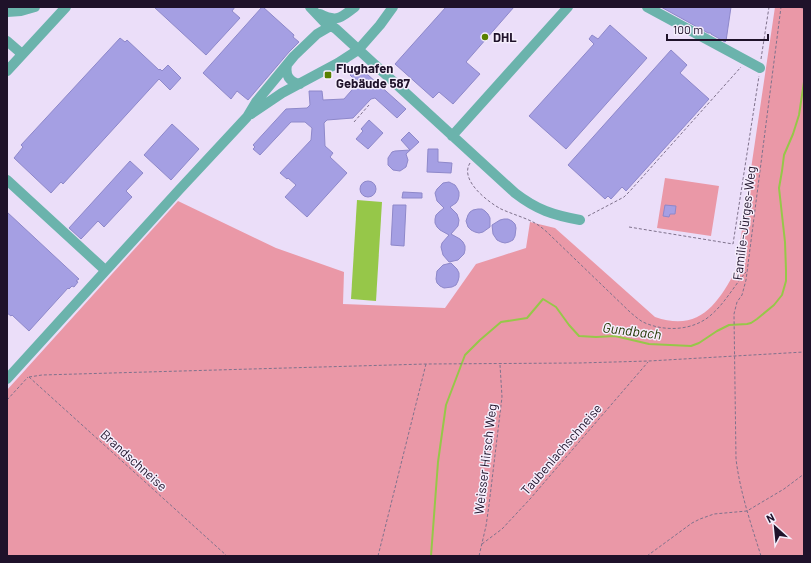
<svg xmlns="http://www.w3.org/2000/svg" width="811" height="563" viewBox="0 0 811 563" font-family="Barlow,sans-serif">
<rect width="100%" height="100%" fill="#ebdef9"/>
<!-- green -->
<path fill="#ea98a7" d="M775 7H804V556H7V390L178 201 276 248 344 272 343 304 445 308 476 264 526 248 530 222 555 228 655 317C699 332 717 305 736 270Z
M665 178 719 186 711 236 657 228Z"/>
<!-- water -->
<path fill="#96c749" d="M357 200 382 202 376 301 351 299Z"/>
<g fill="none" stroke-linecap="round" stroke-linejoin="round">
<!-- stream -->
<path stroke="#96c749" stroke-width="2" d="M431 556 438 462 446 405 465 355 480 340 501 322 527 318 543 299 556 307 569 325 579 336 596 337 615 336 649 344 691 346 699 343 717 331 729 325 747 324 751 323 757 319 774 305 782 295 786 281V270L785 242 779 188 782 171 784 155 793 134 799 115 804 82"/>
</g>
<!-- building -->
<path fill="#a59fe3" stroke="#8e88ca" d="M154 7H235L232 11 240 18 206 55Z
M262 7H263L294 35 293 37 299 42 289 52 248 100 237 91 231 99 203 73Z
M446 7H514L466 62 480 74 453 104 439 92 433 98 395 64Z
M661 7H731L726 41 725 42 711 34V33H708Z
M610 25 647 58 566 149 529 116 594 44 589 39 592 35 598 39Z
M120 38 125 42 127 40 159 70 160 69 162 71 168 65 181 78 170 90 159 79 63 184 61 182 51 193 14 158 23 147 21 145Z
M671 50 687 65 680 73 709 99 626 191 622 187 611 199 608 196 605 199 568 165Z
M358 66 406 109 397 118 375 98 371 99 353 118 327 120 324 123 325 146 333 153 330 157 347 173 307 217 285 197 296 185 288 178 287 179 280 173 311 140 312 128 305 122H291L260 155 253 149 255 147 253 145 286 109 307 108 310 105 309 91H322L323 100 344 99 358 83 350 75Z
M369 120 383 133 368 149 356 139 363 131 361 129Z
M172 124 199 149 171 180 144 155Z
M409 132 419 142 406 154 408 160 406 167 400 171 393 170 388 165V158L392 152 395 151 410 150 401 140Z
M428 149H438V162L452 163 451 173 427 172Z
M130 161 143 173 126 191 132 197 104 227 98 221 81 239 69 228Z
M360 189a8 8 0 1 1 16 0a8 8 0 1 1-16 0Z
M449 182 455 185 457 188 459 192V196L458 200 456 203 450 207 457 214 459 220 458 226 451 234 460 239 463 242 465 246V250L464 254 458 260 449 262 443 255 441 247 442 243 449 235 440 230 437 227 435 223V219L436 215 439 212 444 208 437 201 435 193 437 189 443 183Z
M403 192 422 193V198H402Z
M393 205H406L404 246 391 245Z
M665 205 676 206 675 214H670L669 217 663 216Z
M478 209H482L485 211 488 214 490 218V227L483 232 479 233 475 232 471 230 468 227 466 221 468 215 470 212 473 210Z
M7 212 79 279 76 281 78 282 74 287 72 286 69 289 68 288 29 331 12 315 11 316 7 313Z
M504 219H508L512 221 515 224 516 228 515 236 513 240 509 242 505 243 501 242 497 240 493 234 492 225 500 220Z
M451 263 457 269 459 273V277L458 281 456 285 452 287 444 288 440 286 437 283 436 279 437 271 443 265Z"/>
<g fill="none" stroke-linecap="round" stroke-linejoin="round">
<!-- path -->
<path stroke="#7f728c" stroke-width="1" stroke-dasharray="3 2" stroke-linecap="butt" d="M800 7 804 9
M761 59 769 7
M354 122 369 105
M470 163C459 180 488 202 501 209 512 214 523 217 533 222 539 225 545 230 550 235L631 313C635 316 639 320 643 322 664 332 693 331 711 315 725 303 734 286 746 272
M588 216 624 197 630 191 741 67
M629 227 733 244 759 76
M29 377 42 375 426 364 579 363 649 361 804 352
M29 377 227 556
M7 400 28 377
M482 544 502 529 530 499 648 362
M378 556 426 364
M479 556 486 526 489 505 502 397 500 365
M647 556 692 523 700 519 714 514 747 511 784 489 804 474
M761 556C751 524 740 492 736 459L734 314 737 302 742 295 746 280 781 7"/>
<!-- minor -->
<path stroke="#6bb3ac" stroke-width="10" d="M310 7 329 27H333L336 29 515 193C537 210 553 215 580 220
M647 7 760 68
M7 12 21 11 35 7
M320 14C338 23 341 17 355 7
M7 41 22 54
M287 65C285 75 289 82 300 84
M7 71 66 7
M251 114 282 93 338 63 358 50 380 25 393 7
M452 136 568 7
M7 180 105 270
M7 379 179 190 247 117 256 102 294 56 317 34 329 27"/>
</g>
<!-- markers -->
<g fill="#588000" stroke="#f5eefc" stroke-width="1.5">
<circle cx="485" cy="37" r="4"/>
<rect x="324" y="71" width="8" height="8" rx="2"/>
</g>
<g text-anchor="middle" stroke-width="3" stroke-linejoin="round" paint-order="stroke">
<!-- poi labels -->
<g font-size="13" font-weight="bold" fill="#1f122a" stroke="#f5eefc" text-anchor="start">
<text x="493" y="42">DHL</text>
<text x="336" y="73">Flughafen<tspan x="336" dy="15">Gebäude 587</tspan></text>
</g>
<!-- street labels -->
<g font-size="13" fill="#1f122a" stroke="#f5eefc">
<text transform="translate(744 223) rotate(-83)" y="5">Familie-Jürges-Weg</text>
<text transform="translate(561 449) rotate(-49)" y="5">Taubenlachschneise</text>
<text transform="translate(485 459) rotate(-83)" y="5">Weisser Hirsch Weg</text>
<text transform="translate(134 460) rotate(42)" y="5">Brandschneise</text>
</g>
<!-- water labels -->
<g font-size="14" font-style="italic" fill="#223401" stroke="#f5eefc">
<text transform="translate(632 331) rotate(7)" y="5">Gundbach</text>
</g>
</g>
<!-- border -->
<rect width="811" height="563" fill="none" stroke="#1f122a" stroke-width="16"/>
<!-- north arrow -->
<g transform="translate(775 527) rotate(333)" stroke="#f5eefc" stroke-width="3" paint-order="stroke">
<path d="M0-3L7 15L0 10L-7 15Z" fill="#1f122a"/>
<text y="-6" font-size="11" font-weight="bold" text-anchor="middle" fill="#1f122a">N</text>
</g>
<!-- scale -->
<path d="M667 34v6h101v-6" fill="none" stroke="#1f122a" stroke-width="2"/>
<text x="673" y="34" font-size="12" fill="#1f122a" stroke="#f5eefc" stroke-width="3" paint-order="stroke">100 m</text>
</svg>
